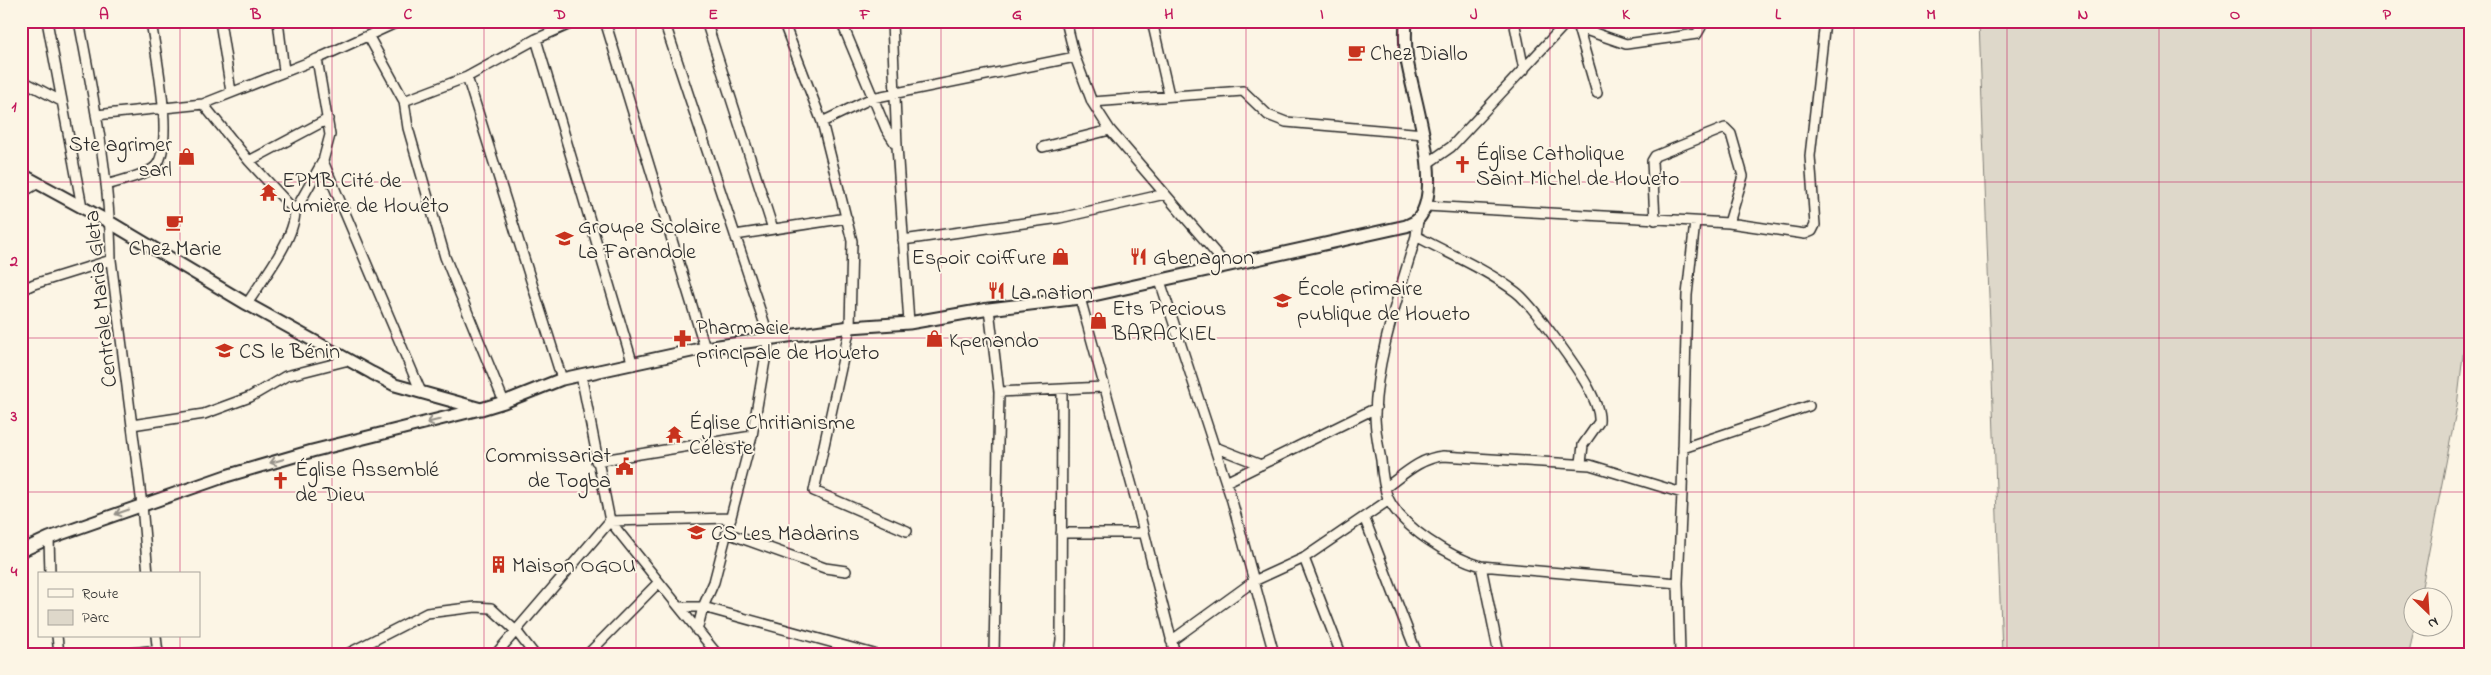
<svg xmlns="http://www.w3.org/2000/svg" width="2491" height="675" viewBox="0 0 2491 675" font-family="'Indie Flower',sans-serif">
<rect width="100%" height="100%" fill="#fcf5e5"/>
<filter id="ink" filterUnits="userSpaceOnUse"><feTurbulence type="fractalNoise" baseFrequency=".02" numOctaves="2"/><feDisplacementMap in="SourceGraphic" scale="10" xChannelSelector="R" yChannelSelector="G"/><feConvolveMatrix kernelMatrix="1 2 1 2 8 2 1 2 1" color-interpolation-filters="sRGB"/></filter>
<g filter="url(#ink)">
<!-- green -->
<path fill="#ded8ca" stroke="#84827a" d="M1979 21H2470V296L2457 406 2420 597 2414 598V628L2409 654H2002Z"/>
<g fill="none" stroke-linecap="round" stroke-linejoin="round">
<defs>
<path id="street" d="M47 21 82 207
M79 21C94 100 110 180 111 260L142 505 148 574
M220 21 231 92
M278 21 284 71
M605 21 705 348
M664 21 769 337 752 436 714 582 703 607 697 631
M706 21 773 229
M783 21 822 122 852 241 850 327 814 491 907 531
M841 21 886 129 897 146 909 323
M892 21 897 146
M1066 21 1075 57 1092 102 1110 130 1226 265
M1152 21 1169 95
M1514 21 1524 70
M1577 24 1597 93
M1577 27 1626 44 1697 34 1701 27 1698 21
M369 37 404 101 408 128 445 257 504 402
M536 39 633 365
M467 77 562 379
M21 80 61 101
M404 101 467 77 536 39 577 21
M1092 102 1243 91 1268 115 1286 122 1424 134
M203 104 249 161 295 211C295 239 262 280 247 304
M96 115 203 104 317 59 400 21
M822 122 872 98 1075 57
M1043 147 1110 130
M249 161 328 119
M323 161 421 392
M1428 163 1451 147 1568 21
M106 185C117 182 149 174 156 166 175 143 155 51 151 21
M21 193 38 183
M1426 206 1729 223 1805 234 1812 231 1815 225 1810 156 1825 21
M295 211 323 161 330 135 317 59
M1418 220 1416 236C1400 292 1376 357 1375 415 1375 430 1378 445 1381 460 1382 472 1383 486 1388 498 1402 528 1450 557 1481 566L1678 583
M1655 220 1652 161 1655 156 1725 128 1731 134 1743 176 1729 223
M735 235 847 218
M1416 236C1449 254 1486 269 1516 292 1532 304 1580 371 1589 389 1594 399 1600 411 1599 422L1583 445 1581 463
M903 240 1060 218 1165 194
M1160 281 1232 501 1274 654
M21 290 34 284 111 260
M1080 298 1137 504 1175 654
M989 309 999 392 994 654
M581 375 610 521 679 607H703L874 654
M999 392 1103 387
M132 425 204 414 250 397 286 376 349 360
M1215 447 1261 465
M1683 448 1809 406
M596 461 752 436
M1226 482 1376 408
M1385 488C1403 475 1420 458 1443 456L1590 465 1682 493
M1364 517 1417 654
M727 533 825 568 846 571
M1061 533H1142
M49 538 50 574
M1304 558 1341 654
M1481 566 1499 654
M679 607 717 654
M57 636 59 654
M156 636 158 654
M1171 641 1254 581 1304 558 1389 500
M122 654 158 650
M347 654 427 613 476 607 491 608 517 632 534 654
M496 654 610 521 731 518
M588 654 659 582
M1059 654 1061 640 1062 389
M1680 654 1678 583 1682 493 1687 295 1695 222"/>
<path id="secondary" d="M21 174 111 223 247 304 372 373 395 385 481 409 504 402 562 379 705 348 850 327 909 323 989 309 1080 298 1406 226C1411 224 1416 222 1419 218 1444 186 1413 98 1407 60 1405 47 1405 34 1406 21
M21 551 49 538 226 476 312 451 480 409"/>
</defs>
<!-- street casing -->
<use href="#street" stroke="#2b2b2b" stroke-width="12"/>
<!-- secondary casing -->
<use href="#secondary" stroke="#2b2b2b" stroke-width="15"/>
<!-- street -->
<use href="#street" stroke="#fcf5e5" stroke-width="9"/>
<!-- secondary -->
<use href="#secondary" stroke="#fcf5e5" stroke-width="11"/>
</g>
<!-- one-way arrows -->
<defs><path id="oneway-shaft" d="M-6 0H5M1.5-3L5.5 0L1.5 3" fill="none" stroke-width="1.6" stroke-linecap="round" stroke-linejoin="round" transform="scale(1.25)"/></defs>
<g stroke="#949088">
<use href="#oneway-shaft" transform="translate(434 421) rotate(166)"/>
<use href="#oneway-shaft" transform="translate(277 461) rotate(164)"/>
<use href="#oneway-shaft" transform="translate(122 512) rotate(161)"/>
</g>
</g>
<!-- grid -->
<path fill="none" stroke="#c2185b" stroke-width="1" stroke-opacity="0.55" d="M180 21V574M332 21V654M484 21V654M636 21V654M789 21V654M941 21V654M1093 21V654M1246 21V654M1398 21V654M1550 21V654M1702 21V654M1854 21V654M2007 21V654M2159 21V654M2311 21V654M21 182H2470M21 338H2470M21 492H2470M180 636V654"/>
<!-- icons -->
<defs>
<symbol id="cafe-bare" viewBox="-9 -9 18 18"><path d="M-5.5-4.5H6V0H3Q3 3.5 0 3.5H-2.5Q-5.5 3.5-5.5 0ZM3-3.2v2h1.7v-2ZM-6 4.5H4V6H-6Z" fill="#c8321e" stroke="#fcf5e5" stroke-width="2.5" paint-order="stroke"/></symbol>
<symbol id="shop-bare" viewBox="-9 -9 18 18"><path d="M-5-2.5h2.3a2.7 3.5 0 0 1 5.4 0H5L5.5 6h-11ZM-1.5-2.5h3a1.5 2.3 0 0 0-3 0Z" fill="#c8321e" stroke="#fcf5e5" stroke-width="2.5" paint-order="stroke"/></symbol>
<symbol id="church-bare" viewBox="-9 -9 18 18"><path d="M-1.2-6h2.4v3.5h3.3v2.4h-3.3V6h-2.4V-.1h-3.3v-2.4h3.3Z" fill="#c8321e" stroke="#fcf5e5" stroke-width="2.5" paint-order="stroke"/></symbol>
<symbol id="temple-bare" viewBox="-9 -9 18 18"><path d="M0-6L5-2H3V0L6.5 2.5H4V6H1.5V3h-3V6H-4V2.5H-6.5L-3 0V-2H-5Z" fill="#c8321e" stroke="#fcf5e5" stroke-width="2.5" paint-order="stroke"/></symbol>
<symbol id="school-bare" viewBox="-9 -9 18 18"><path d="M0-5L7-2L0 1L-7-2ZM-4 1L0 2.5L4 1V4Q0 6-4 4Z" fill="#c8321e" stroke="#fcf5e5" stroke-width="2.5" paint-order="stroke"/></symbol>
<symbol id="restaurant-bare" viewBox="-9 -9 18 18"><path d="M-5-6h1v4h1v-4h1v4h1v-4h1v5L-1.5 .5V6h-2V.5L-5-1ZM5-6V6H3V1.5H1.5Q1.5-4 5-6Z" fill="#c8321e" stroke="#fcf5e5" stroke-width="2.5" paint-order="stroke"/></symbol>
<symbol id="pharmacy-bare" viewBox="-9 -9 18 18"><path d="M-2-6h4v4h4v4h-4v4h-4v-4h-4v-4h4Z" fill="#c8321e" stroke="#fcf5e5" stroke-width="2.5" paint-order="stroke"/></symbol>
<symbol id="civic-bare" viewBox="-9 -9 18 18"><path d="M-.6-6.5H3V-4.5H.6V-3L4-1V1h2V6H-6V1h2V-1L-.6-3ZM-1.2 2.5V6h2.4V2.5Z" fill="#c8321e" stroke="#fcf5e5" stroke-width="2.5" paint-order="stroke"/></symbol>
<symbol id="building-bare" viewBox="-9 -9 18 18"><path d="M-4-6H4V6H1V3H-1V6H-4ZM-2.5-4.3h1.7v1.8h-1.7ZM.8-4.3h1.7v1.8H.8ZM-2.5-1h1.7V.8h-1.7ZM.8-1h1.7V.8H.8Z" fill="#c8321e" stroke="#fcf5e5" stroke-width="2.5" paint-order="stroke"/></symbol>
</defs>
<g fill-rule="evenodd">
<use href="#cafe-bare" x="1344" y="40" width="25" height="25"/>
<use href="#shop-bare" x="174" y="144" width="25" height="25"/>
<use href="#church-bare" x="1450" y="152" width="25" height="25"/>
<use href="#temple-bare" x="256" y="180" width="25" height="25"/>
<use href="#cafe-bare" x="162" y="210" width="25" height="25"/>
<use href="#school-bare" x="552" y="226" width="25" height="25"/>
<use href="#shop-bare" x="1048" y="244" width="25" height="25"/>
<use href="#restaurant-bare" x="1126" y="244" width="25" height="25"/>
<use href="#restaurant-bare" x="984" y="278" width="25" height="25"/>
<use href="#school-bare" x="1270" y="288" width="25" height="25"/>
<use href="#shop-bare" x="1086" y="308" width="25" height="25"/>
<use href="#pharmacy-bare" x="670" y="326" width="25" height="25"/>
<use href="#shop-bare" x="922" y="326" width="25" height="25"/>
<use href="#school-bare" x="212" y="338" width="25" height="25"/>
<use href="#temple-bare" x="662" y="422" width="25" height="25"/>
<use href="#civic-bare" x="612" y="454" width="25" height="25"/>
<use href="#church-bare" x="268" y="468" width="25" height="25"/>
<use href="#school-bare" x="684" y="520" width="25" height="25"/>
<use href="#building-bare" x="486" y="552" width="25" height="25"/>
</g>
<g text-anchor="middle" stroke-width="4" stroke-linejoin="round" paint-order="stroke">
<!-- poi labels -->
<g font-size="22" fill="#2b2b2b" stroke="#fcf5e5" text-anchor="start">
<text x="1370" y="60">Chez Diallo</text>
<text x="172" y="151" text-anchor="end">Ste agrimer<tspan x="172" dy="25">sarl</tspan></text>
<text x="1476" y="160">Église Catholique<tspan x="1476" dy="25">Saint Michel de Houeto</tspan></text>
<text x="282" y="187">EPMB Cité de<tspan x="282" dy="25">Lumière de Houêto</tspan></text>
<text x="578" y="233">Groupe Scolaire<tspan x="578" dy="25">La Farandole</tspan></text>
<text x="175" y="255" text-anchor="middle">Chez Marie</text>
<text x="1046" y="264" text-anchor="end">Espoir coiffure</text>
<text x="1153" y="264">Gbenagnon</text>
<text x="1297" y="295">École primaire<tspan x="1297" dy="25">publique de Houeto</tspan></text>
<text x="1011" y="299">La nation</text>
<text x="1112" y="315">Ets Precious<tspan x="1112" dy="25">BARACKIEL</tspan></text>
<text x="696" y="334">Pharmacie<tspan x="696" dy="25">principale de Houeto</tspan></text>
<text x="949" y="347">Kpenando</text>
<text x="239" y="358">CS le Bénin</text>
<text x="689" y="429">Église Chritianisme<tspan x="689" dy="25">Célèste</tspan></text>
<text x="611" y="462" text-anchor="end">Commissariat<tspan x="611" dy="25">de Togba</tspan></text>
<text x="295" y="476">Église Assemblé<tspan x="295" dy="25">de Dieu</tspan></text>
<text x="711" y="540">CS Les Madarins</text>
<text x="512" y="572">Maison OGOU</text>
</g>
<!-- street labels -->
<g font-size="22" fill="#2b2b2b" stroke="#fcf5e5">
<text transform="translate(99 299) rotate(-96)" y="8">Centrale Maria Gleta</text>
</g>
</g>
<!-- margin -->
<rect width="2491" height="675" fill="none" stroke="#fcf5e5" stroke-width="55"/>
<!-- legend -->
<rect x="38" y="572" width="162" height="65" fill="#fcf5e5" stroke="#a8a49b"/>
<rect x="48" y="589" width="25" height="8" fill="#fcf5e5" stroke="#a8a49b"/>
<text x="82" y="598" font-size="15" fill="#2b2b2b">Route</text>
<rect x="48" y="610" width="25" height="15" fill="#ded8ca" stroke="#a8a49b"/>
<text x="82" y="622" font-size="15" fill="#2b2b2b">Parc</text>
<!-- north arrow -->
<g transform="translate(2428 612) rotate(155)"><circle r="24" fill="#fcf5e5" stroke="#a8a49b"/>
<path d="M0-4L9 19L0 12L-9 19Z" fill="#c8321e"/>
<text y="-8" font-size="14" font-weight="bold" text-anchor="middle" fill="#2b2b2b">N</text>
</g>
<rect x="28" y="28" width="2436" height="620" fill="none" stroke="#c2185b" stroke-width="2"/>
<g font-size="16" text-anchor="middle" font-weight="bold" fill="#c2185b">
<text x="104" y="19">A</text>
<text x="256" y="19">B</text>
<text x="408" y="19">C</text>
<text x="560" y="19">D</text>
<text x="713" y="19">E</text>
<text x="865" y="19">F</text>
<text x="1017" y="19">G</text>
<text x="1169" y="19">H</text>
<text x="1322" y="19">I</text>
<text x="1474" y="19">J</text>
<text x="1626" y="19">K</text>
<text x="1778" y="19">L</text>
<text x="1931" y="19">M</text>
<text x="2083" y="19">N</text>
<text x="2235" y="19">O</text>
<text x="2387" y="19">P</text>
<text x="14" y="111">1</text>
<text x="14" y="266">2</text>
<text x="14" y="421">3</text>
<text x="14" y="576">4</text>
</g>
</svg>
